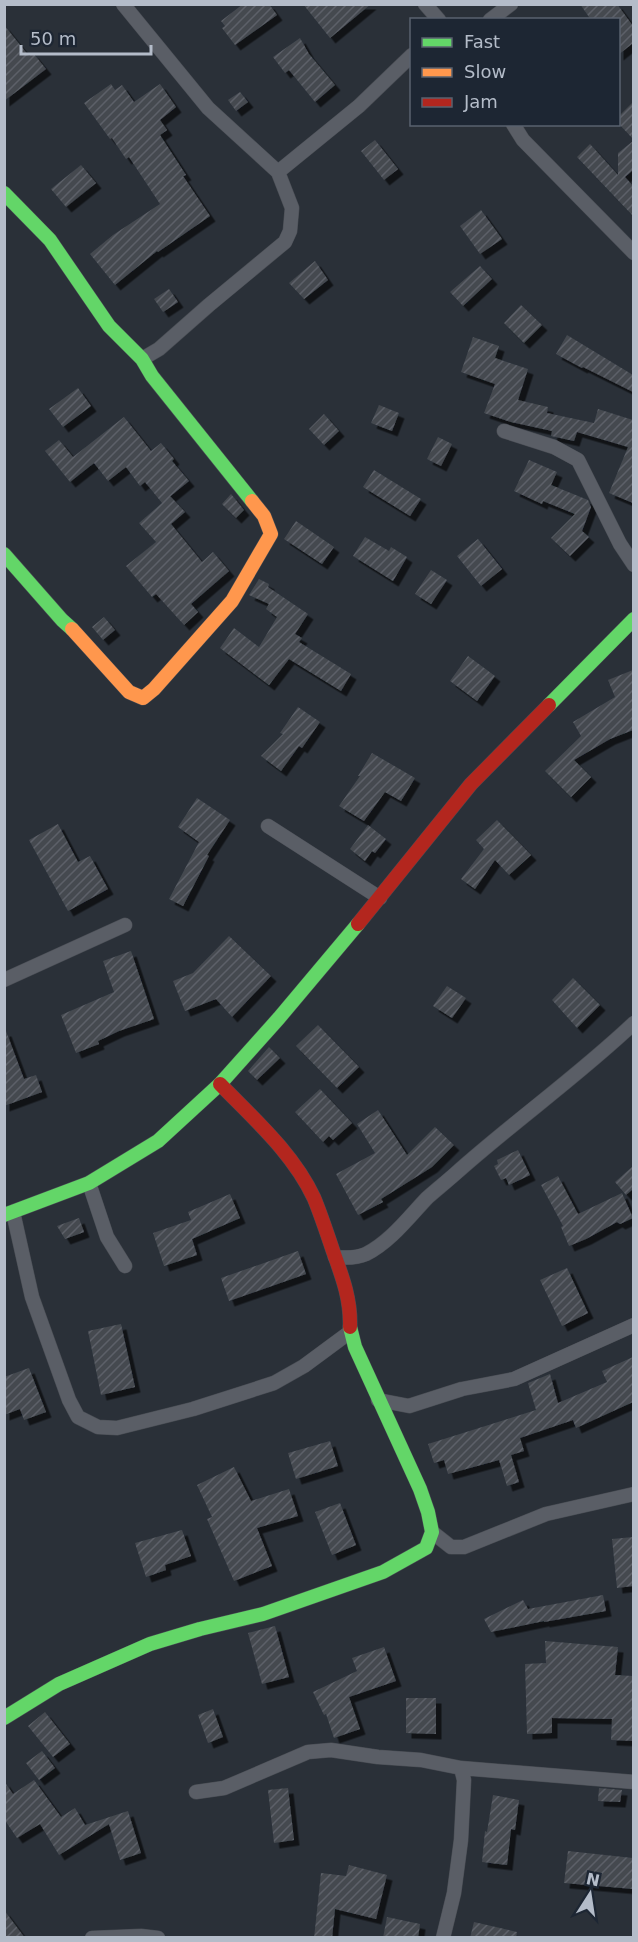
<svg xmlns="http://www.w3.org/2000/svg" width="638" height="1942" viewBox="0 0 638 1942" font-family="'DejaVu Sans',sans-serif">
<defs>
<pattern id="building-hatch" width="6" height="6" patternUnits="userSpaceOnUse" patternTransform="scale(1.5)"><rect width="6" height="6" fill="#444950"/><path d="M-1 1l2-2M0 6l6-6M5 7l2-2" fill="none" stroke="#5d6168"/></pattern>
<filter id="shadow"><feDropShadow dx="5.5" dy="5.5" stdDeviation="0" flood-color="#0009"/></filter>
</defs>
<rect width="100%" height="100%" fill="#2a3038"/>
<!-- building -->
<path fill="url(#building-hatch)" filter="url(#shadow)" d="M243 4H269L277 15 235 45 222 28 225 26 221 21Z
M303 4H371L330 38Z
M580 4H617L633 26V43L618 55V20H591Z
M4 25 29 56 33 53 46 69 4 101Z
M300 38 309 54 335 85 315 102 289 70 285 73 273 57Z
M111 84 115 90 122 85 134 102 160 84 176 107 160 120 167 130 160 135 186 175 183 176 210 216 158 252 157 251 115 285 90 254 113 235 160 204 129 157 126 159 112 138 110 139 84 103Z
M240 92 248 102 236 111 228 100Z
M633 102V139L618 123V117Z
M375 140 398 169 384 180 361 151Z
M633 141V170L625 177 633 186V216L577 157 590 144 618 175V153Z
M81 165 96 183 66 207 51 189Z
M481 210 502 239 480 254 460 226Z
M315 261 328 280 304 299 289 283Z
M480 266 492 279 463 306 450 292Z
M169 289 178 302 163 312 154 299Z
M521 305 542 325 524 343 504 323Z
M567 335 633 375V392L583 367 582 368 556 354Z
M473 337 499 346 495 358 528 369 518 400 548 407 547 413 594 423 598 409 633 420V503L609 493 628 447 577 432 574 441 551 436 552 431 511 422 484 413 495 384 461 372Z
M78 388 91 406 63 427 49 409Z
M379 405 399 413 392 431 371 423Z
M324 414 339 431 324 445 309 429Z
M124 417 151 451 161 443 174 459 172 461 189 481 162 503 145 482 140 486 126 467 108 481 94 463 70 482 45 451 59 440 73 457Z
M438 437 452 444 441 466 427 459Z
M529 460 557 472 551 485 588 500 591 507 582 531 589 537 570 556 551 538 575 514 543 501 542 504 514 491Z
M374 470 421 499 410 516 363 487Z
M231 494 244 510 236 518 222 504Z
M170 496 185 512 171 524 202 562 213 552 229 571 191 604 198 612 184 625 156 594 152 597 126 566 156 542 139 523Z
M296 521 334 547 322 564 284 539Z
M365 537 389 551 391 547 407 557 393 581 353 556Z
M478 539 502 569 481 586 457 556Z
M431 570 447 580 431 604 415 594Z
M259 579 269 584 268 587 308 614 295 634 302 638 299 642 351 674 341 691 289 659 269 685 220 648 234 628 259 647 277 617 266 609 269 604 249 595Z
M104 617 115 630 103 640 92 627Z
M468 656 495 676 477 701 450 681Z
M633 670V730L610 739 574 760 591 777 571 797 545 771 581 736 573 722 615 697 608 680Z
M298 707 320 722 302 748 299 746 281 771 261 756 283 734 280 733Z
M372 753 415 778 401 801 385 792 364 821 339 806 360 776H358Z
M197 798 230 820 207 855 209 856 183 906 169 899 199 842 178 827Z
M497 820 531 855 509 875 495 860 475 889 461 879 484 849 476 840Z
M58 824 78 862 90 856 108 889 68 911 29 840Z
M368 825 386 839 375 853 372 851 365 861 350 849Z
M229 936 271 976 232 1017 216 999 185 1011 173 981 193 973Z
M131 951 154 1019 119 1031 98 1041 99 1044 76 1053 61 1015 114 992 103 961Z
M573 978 600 1005 577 1028 552 1000Z
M447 986 466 998 452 1018 433 1006Z
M318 1025 359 1067 337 1088 296 1046Z
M4 1031H6L24 1079 36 1075 42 1092 4 1106Z
M269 1047 280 1058 257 1080 248 1071Z
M320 1089 352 1123 333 1140 329 1136 323 1142 295 1112Z
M378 1110 407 1155 435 1127 454 1145 432 1167 381 1199 383 1202 358 1215 336 1174 375 1153 357 1124Z
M518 1150 530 1175 509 1185 506 1178 501 1180 494 1166 498 1164 497 1160Z
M633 1166V1189L626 1195 615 1182Z
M558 1176 578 1214 622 1193 633 1218 620 1224 617 1222 586 1239 569 1246 561 1227 563 1226 541 1185Z
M230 1194 240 1218 192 1239 197 1255 164 1266 153 1233 191 1220 188 1212Z
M79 1218 84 1232 65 1239 57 1226Z
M298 1251 306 1274 229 1301 221 1278Z
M567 1268 588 1313 562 1326 540 1280Z
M121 1324 135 1387 101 1395 88 1331Z
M633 1357V1402L576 1428 573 1420 520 1438 524 1451 511 1455 519 1482 507 1486 499 1460 448 1474 444 1460 434 1463 428 1444 536 1410 528 1383 550 1374 558 1403 607 1382 602 1371Z
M29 1368 46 1412 24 1420 20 1409 4 1415V1377Z
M330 1441 338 1466 296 1479 288 1453Z
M234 1467 251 1501 289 1489 298 1516 257 1528 272 1566 234 1581 207 1519 212 1517 197 1485Z
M340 1503 356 1545 332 1555 315 1512Z
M182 1530 191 1556 165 1565 166 1570 146 1577 135 1543Z
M633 1537V1586L617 1588 612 1539Z
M603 1595 606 1611 544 1622V1621L491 1632 484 1619 523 1600 528 1609Z
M275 1626 289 1677 262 1684 248 1633Z
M545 1641 618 1647 615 1675 633 1676V1741L611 1740 612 1719 552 1718V1733L527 1734 525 1664 546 1663Z
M384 1647 396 1681 349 1697 360 1729 334 1738 326 1714 324 1715 313 1692 357 1671 352 1658Z
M406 1698H436V1734L406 1733Z
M213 1709 223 1737 208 1743 198 1715Z
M45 1712 70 1744 53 1757 28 1726Z
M42 1751 55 1768 39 1780 26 1763Z
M34 1780 61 1817 75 1808 85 1825 128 1811 141 1853 120 1860 109 1824 59 1855 40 1824 17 1838 4 1819V1781L13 1794Z
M288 1788 294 1840 274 1843 268 1790Z
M599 1788 622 1790 620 1802 598 1801Z
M493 1795 519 1800 515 1830 511 1829 507 1865 482 1862 485 1831 487 1832Z
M568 1851 633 1858V1889L564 1883Z
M349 1865 387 1875 376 1919 335 1909 332 1938H314L321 1873 346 1876Z
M4 1910 25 1938H4Z
M387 1917 420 1924 418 1938H383Z
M474 1922 517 1932 516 1938H470Z"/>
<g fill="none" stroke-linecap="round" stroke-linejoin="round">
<defs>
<path id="street" d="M123 4 208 108 278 172 292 208 290 231 285 242 209 305 159 349 142 359
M425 4 439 20
M490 20 511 4
M513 124 523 140 634 253
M278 172 359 106 412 55
M504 431 554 447 578 460 620 544 634 565
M268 826 380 898
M4 980 125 925
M89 1183 107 1237 125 1266
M13 1212 32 1297 69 1400 78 1417 98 1427 117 1428 193 1409 274 1383 304 1366 350 1332
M335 1257C345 1258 357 1258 366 1254 390 1242 409 1217 427 1198 436 1190 446 1182 455 1174 513 1122 577 1077 634 1023
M378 1400 409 1406 462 1389 514 1379 634 1325
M432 1532 451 1547H464L546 1514 634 1494
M196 1792 224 1788 308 1752 331 1750 378 1757 421 1760 461 1768 634 1782
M92 1938 141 1936 158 1938
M443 1938 454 1893 461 1840 464 1780 461 1768"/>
<path id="fast" d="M4 193 50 240 109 326 142 359 152 376 252 501
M4 554 62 620 72 629
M549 705 634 619
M4 1215 89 1183 158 1141 220 1084 279 1018 358 924
M4 1718 59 1684 150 1644 200 1629 263 1614 383 1572 426 1548 432 1532 428 1512 420 1489 355 1347 350 1327"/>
<path id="slow" d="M72 629 129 692 143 698 154 689 232 601 271 534 264 516 252 501"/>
<path id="jam" d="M358 924 471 784 549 705
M220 1084C254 1119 293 1153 314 1198 321 1215 327 1233 333 1251 342 1276 351 1299 350 1327"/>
</defs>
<!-- street casing -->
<use href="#street" stroke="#484c53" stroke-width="15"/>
<!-- fast casing -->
<use href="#fast" stroke="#484c53" stroke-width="15"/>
<!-- slow casing -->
<use href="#slow" stroke="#484c53" stroke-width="15"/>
<!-- jam casing -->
<use href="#jam" stroke="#484c53" stroke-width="15"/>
<!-- street -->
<use href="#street" stroke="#5a5e66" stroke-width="14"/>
<!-- fast -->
<use href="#fast" stroke="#63d668" stroke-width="14"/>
<!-- slow -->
<use href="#slow" stroke="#ff974d" stroke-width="14"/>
<!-- jam -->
<use href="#jam" stroke="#b3261e" stroke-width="14"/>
</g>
<!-- border -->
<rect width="638" height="1942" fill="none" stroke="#b4bcc9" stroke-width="12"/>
<!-- legend -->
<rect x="410" y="18" width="210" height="108" fill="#1d2633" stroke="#59626f" stroke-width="1.5"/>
<rect x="422" y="38" width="30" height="9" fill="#63d668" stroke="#59626f" stroke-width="1.5"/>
<text x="464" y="48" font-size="18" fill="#b4bcc9">Fast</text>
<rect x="422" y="68" width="30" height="9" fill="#ff974d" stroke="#59626f" stroke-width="1.5"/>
<text x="464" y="78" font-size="18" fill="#b4bcc9">Slow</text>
<rect x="422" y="98" width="30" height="9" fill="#b3261e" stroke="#59626f" stroke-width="1.5"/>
<text x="464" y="108" font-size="18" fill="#b4bcc9">Jam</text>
<!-- north arrow -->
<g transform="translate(590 1894) rotate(12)" stroke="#1d2633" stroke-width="4.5" paint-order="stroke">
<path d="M0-4.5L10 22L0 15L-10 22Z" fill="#b4bcc9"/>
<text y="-9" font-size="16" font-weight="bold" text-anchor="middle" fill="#b4bcc9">N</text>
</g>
<!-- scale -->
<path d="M21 45v9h130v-9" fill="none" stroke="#b4bcc9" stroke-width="3"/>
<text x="30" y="45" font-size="18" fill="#b4bcc9" stroke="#1d2633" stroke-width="4.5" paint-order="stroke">50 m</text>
</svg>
